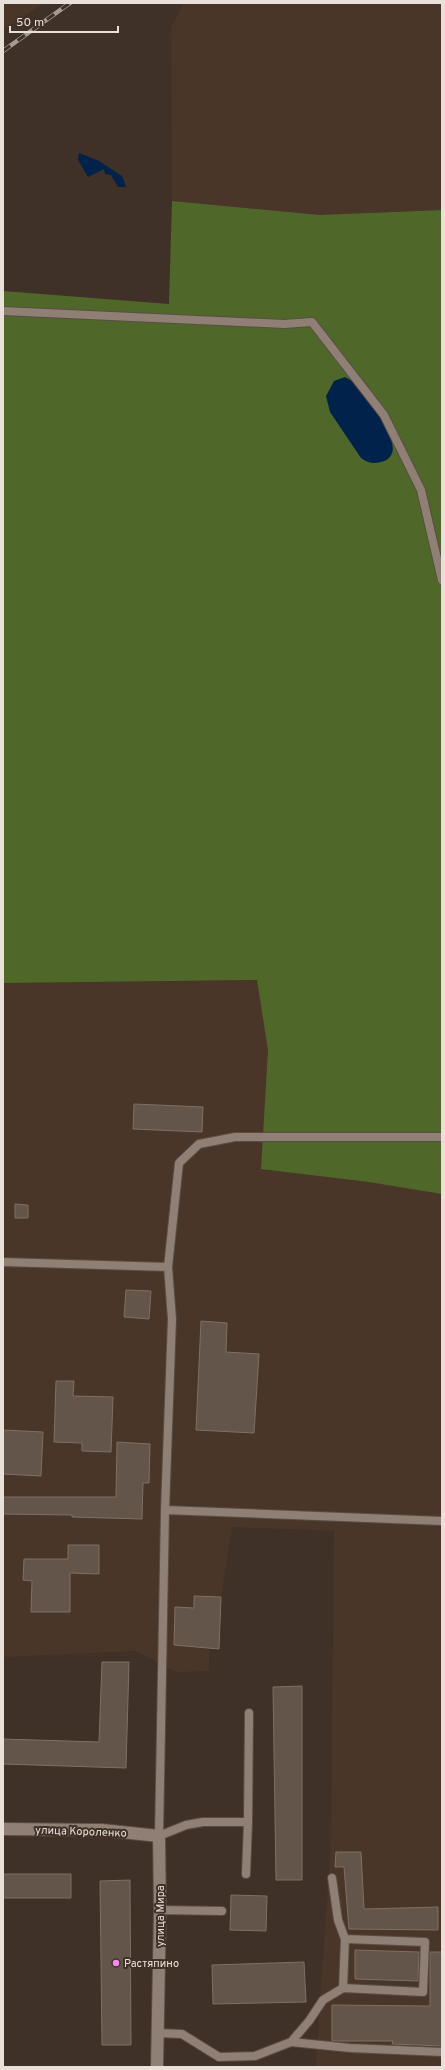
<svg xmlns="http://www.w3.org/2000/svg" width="445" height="2070" viewBox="0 0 445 2070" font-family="Overpass,sans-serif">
<rect width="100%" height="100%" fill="#3f3127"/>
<!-- built -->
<path fill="#4a3628" d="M3 3H44L3 30Z
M184 3H442V210L320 215 172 201 171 27Z
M442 700V2067H316L331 1837 334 1531 232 1527 221 1597 219 1649H209V1671L176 1672 136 1651 3 1657V983L355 979Z"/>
<!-- green -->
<path fill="#4f6829" d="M172 201 320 215 442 210V1194L369 1182 261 1169 268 1050 257 980 3 983V291L169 304Z"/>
<!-- water -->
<path fill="#01224a" d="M79 153 99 161 122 176 126 187H118L111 175 105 174 104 169 88 177 78 160Z
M345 377 352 381C363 395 416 453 381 462 373 464 368 463 361 458L330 412 326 396 334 381Z"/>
<!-- building -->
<path fill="#635549" stroke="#7e7063" d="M134 1104 203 1107 202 1132 133 1129Z
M15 1204 28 1205V1218H15Z
M126 1290 151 1291 149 1319 124 1317Z
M201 1321 227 1323 226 1352 259 1354 254 1433 196 1430Z
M56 1381H74L73 1396 113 1397 111 1452 82 1451V1443L54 1442Z
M3 1430 43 1432 41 1476 3 1474Z
M117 1442 150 1444 149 1483H143L142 1519 72 1517V1515L3 1514V1497H116Z
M68 1545H99V1574L70 1573V1612H31L32 1581 23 1580 24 1559H68Z
M194 1596 221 1597 219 1649 174 1645 175 1607 194 1608Z
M102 1662H129L126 1768 3 1764V1739L99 1742Z
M302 1686V1880H276L273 1687Z
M336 1852H361L364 1909 438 1907V1930L349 1929 344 1867H335Z
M3 1874H71V1898H3Z
M130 1880 131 2045H102L100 1881Z
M231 1895 267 1896 266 1931 230 1930Z
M355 1950 419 1952 418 1981 355 1979Z
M430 1952H442V2046L392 2044 393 2041H332V2005L430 2006Z
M304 1962 306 2002 213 2004 212 1965Z"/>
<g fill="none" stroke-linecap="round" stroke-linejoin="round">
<defs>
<path id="service" d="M3 311 284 324 312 322 384 415 421 490 442 580
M3 1262 168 1267
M165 1510 442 1521
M249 1713 248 1822H203L186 1825 159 1836 165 1510 172 1319 168 1267 179 1163 199 1144 235 1137H442
M246 1874 248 1822
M160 1910 222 1911
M343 1988 345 1939
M157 2033 182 2034 219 2057 255 2056 291 2042 350 2048 442 2052
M291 2042 309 2021 323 2000 343 1988 423 1992 425 1942 345 1939 338 1920 332 1878"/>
<path id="minor" d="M3 1829 102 1830 159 1836 160 1910 157 2067"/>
</defs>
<!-- service casing -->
<use href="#service" stroke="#594d45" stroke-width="10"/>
<!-- minor casing -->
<use href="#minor" stroke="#594d45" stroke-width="14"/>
<!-- service -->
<use href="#service" stroke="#907f74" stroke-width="8"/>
<!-- minor -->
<use href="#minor" stroke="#907f74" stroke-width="12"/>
<defs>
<path id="rail" d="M3 51 70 3"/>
</defs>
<!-- rail casing -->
<use href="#rail" stroke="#a69b93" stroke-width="4.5"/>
<!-- rail -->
<use href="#rail" stroke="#3f3127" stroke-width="3" stroke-dasharray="9" stroke-linecap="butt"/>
</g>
<!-- markers -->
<circle fill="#f689ee" stroke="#3f3127" stroke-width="1.5" cx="116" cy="1963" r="4"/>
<g text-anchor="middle" stroke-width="4" stroke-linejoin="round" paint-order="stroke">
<!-- street labels -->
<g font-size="11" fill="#e9e0da" stroke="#3f3127">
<text transform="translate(81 1831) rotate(2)" y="4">улица Короленко</text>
<text transform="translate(160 1916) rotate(-90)" y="4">улица Мира</text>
</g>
<!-- poi labels -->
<g font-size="11" fill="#e9e0da" stroke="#3f3127" text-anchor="start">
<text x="124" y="1967">Растяпино</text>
</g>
</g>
<!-- border -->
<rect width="445" height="2070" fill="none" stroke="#e9e0da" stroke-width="8"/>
<!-- scale -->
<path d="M10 26v6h108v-6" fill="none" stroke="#e9e0da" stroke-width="2"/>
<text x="16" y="26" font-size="12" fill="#e9e0da" stroke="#3f3127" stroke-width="3" paint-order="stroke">50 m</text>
</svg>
